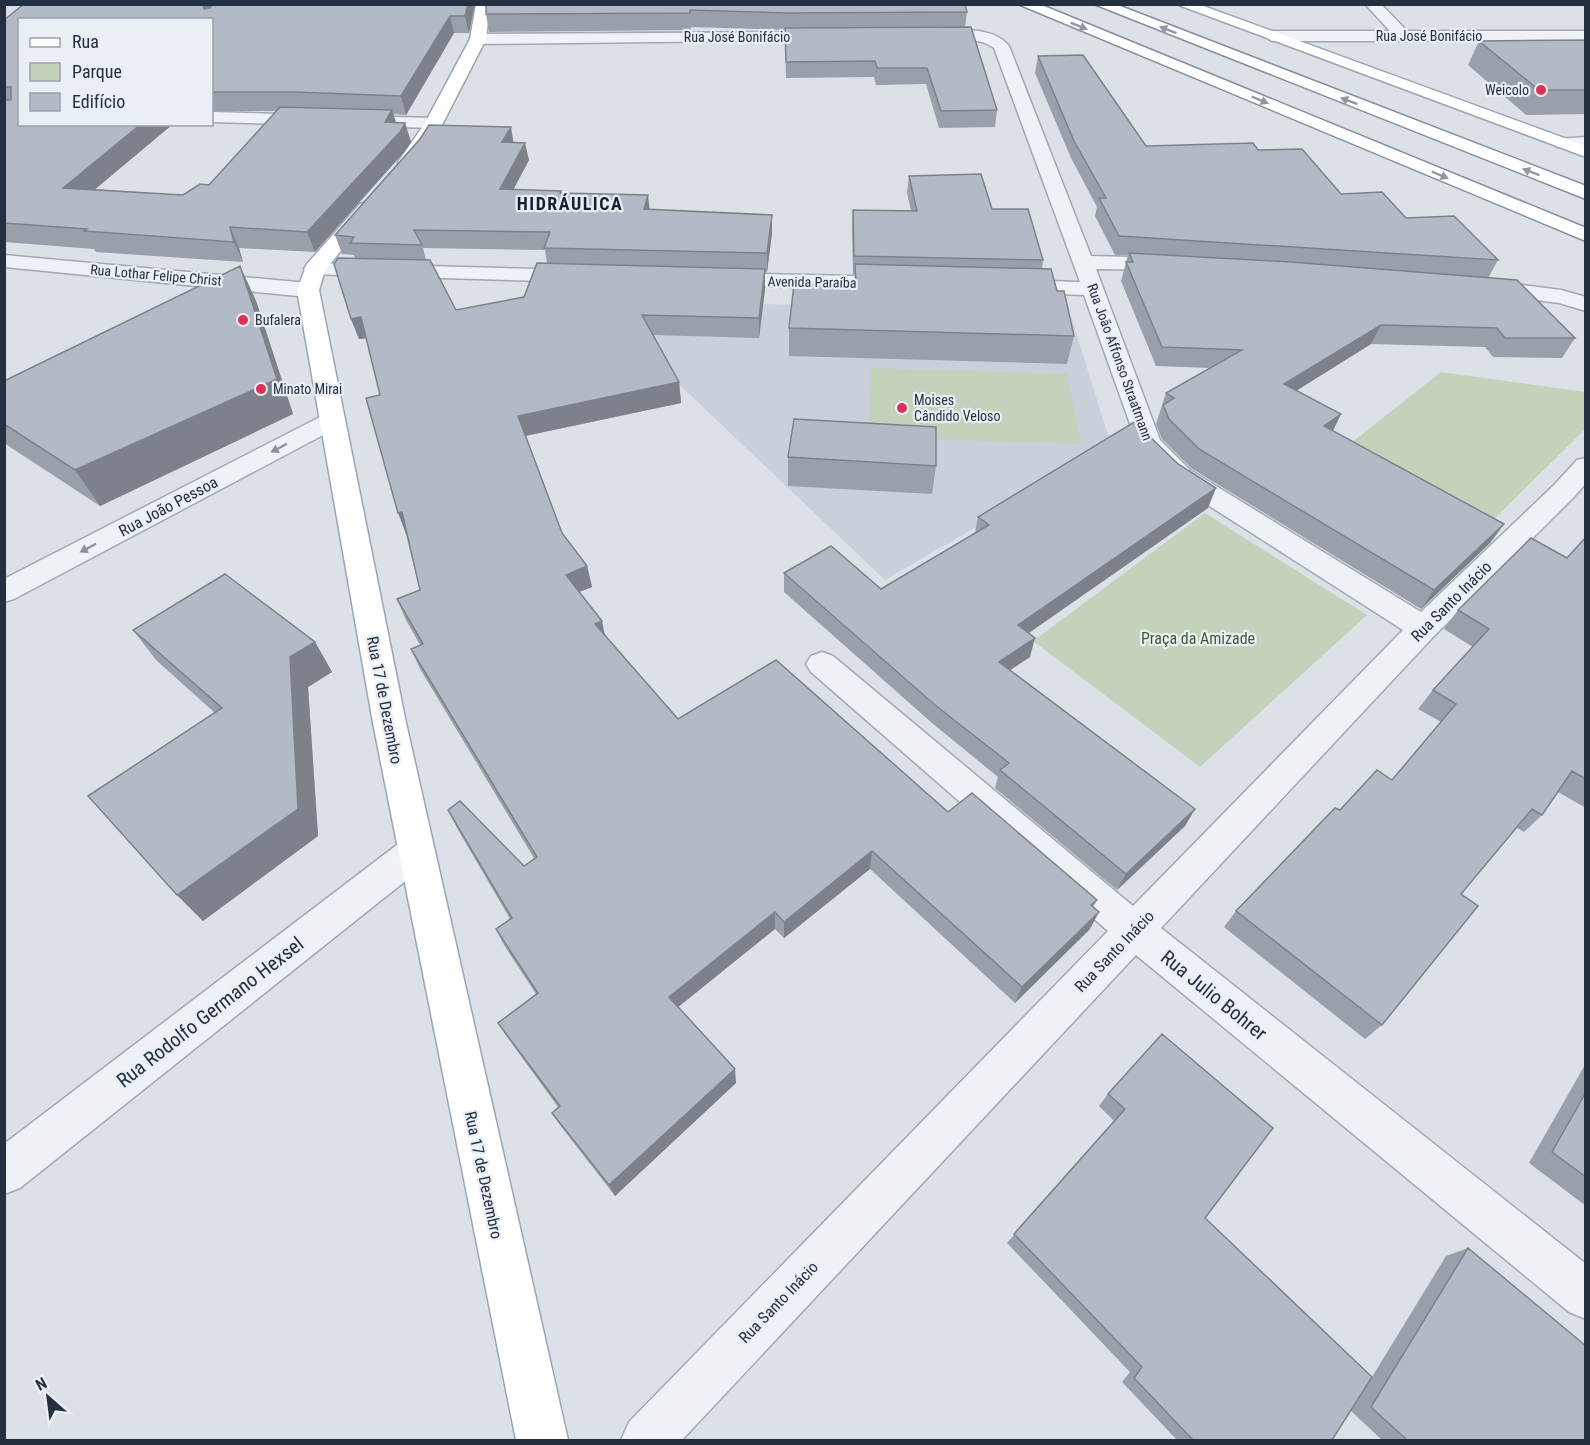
<svg xmlns="http://www.w3.org/2000/svg" width="1590" height="1445" viewBox="0 0 1590 1445" font-family="'Roboto Condensed',sans-serif">
<rect width="100%" height="100%" fill="#dbe1e7"/>
<!-- built -->
<path fill="#c9d0da" d="M599 301 1069 310 1112 448 885 580 663 369Z"/>
<!-- green -->
<path fill="#c2d2bb" d="M871 368 1067 374 1081 444 869 437Z
M1441 372 1585 392V429L1486 527 1341 451Z
M1205 513 1367 615 1200 767 1033 641Z"/>
<g fill="none" stroke-linecap="round" stroke-linejoin="round">
<defs>
<path id="minor" d="M1365 4H1381L1407 31H1586V41H1272L1264 36 1272 31H1390Z
M958 30C976 30 997 31 1009 46L1091 256 1169 258 1176 260 1180 264 1176 268 1169 270 1096 269 1160 440 1190 470 1421 612 1554 485 1577 460 1586 458V483L1574 497 1434 636 1161 928 1586 1264V1319L1569 1312 1136 955 682 1440H621L629 1422 1108 931 811 672 806 664 811 656 822 652 833 656 1133 906 1403 630 1172 482 1139 449 1084 295 1005 292 1002 287 1005 282 1013 280 1080 282 994 48C973 31 935 49 922 36L930 31Z
M830 32 835 34 838 37 835 40 478 44 470 39 478 34Z
M212 112 434 118 440 119 443 123 440 127 434 128 212 122Z
M1586 137V147H1557L1554 143 1557 139Z
M4 255 308 283 316 285 319 290 316 295 308 297 4 267Z
M315 263 577 270 585 271 588 276 585 281 577 282 307 274 304 269 307 264Z
M719 273 898 277 906 279 909 284 906 289 898 291 711 284 708 279 711 274Z
M1484 280 1561 290 1586 297V311L1559 303 1476 292 1473 287 1476 282Z
M331 413 340 416 344 421 340 426 14 599 4 602V579L322 416Z
M415 836 428 841 433 852 428 863 20 1188 4 1194V1144L402 841Z"/>
<path id="major" d="M476 4H490L486 39 443 123 414 166H400L398 162 425 123 470 39Z
M1176 4H1198L1586 146V157Z
M367 202 374 204 377 208 325 270 319 290 406 723 568 1440H516L373 723 297 290 307 264 360 204Z"/>
<path id="highway" d="M1018 4H1039L1586 228V241Z
M1094 4H1115L1586 186V199Z"/>
</defs>
<!-- minor casing -->
<use href="#minor" stroke="#a0a8b1" stroke-width="3"/>
<!-- major casing -->
<use href="#major" stroke="#99a6b4" stroke-width="3"/>
<!-- highway casing -->
<use href="#highway" stroke="#818f9f" stroke-width="3"/>
<!-- minor -->
<use href="#minor" fill="#eef1f5" fill-rule="evenodd"/>
<!-- major -->
<use href="#major" fill="#fff" fill-rule="evenodd"/>
<!-- highway -->
<use href="#highway" fill="#fff" fill-rule="evenodd"/>
</g>
<!-- wall -->
<path fill="#99a0a9" fill-rule="evenodd" d="M24 4H475L469 33H454L406 115 393 114 396 123H405L411 142 405 151 315 252 239 248 243 262 96 252 94 249 4 242V20ZM212 20V111H277L209 185 183 195 95 189 173 124H20Z
M486 4 967 12 965 27 997 110 995 127 939 128 926 84 876 85 874 77 786 78 785 30 691 27V30L489 32 486 14Z
M1586 40V114L1526 115 1468 65 1479 41Z
M1038 56 1146 146 1258 150 1341 194 1406 218 1498 260 1488 278 1575 338 1562 358 1493 357 1485 347 1371 344 1296 391 1333 431 1504 524 1490 543 1421 609 1191 468 1162 439 1156 424 1166 393 1210 368 1156 366 1121 281 1128 255H1115L1095 216 1097 207 1071 158 1035 73Z
M514 142 529 160 513 190 561 191V193L649 209 772 233 767 272H765V289L759 338 653 335 679 382 681 403 526 436 562 533 587 566 592 587 579 592 605 635 678 719 948 812 1097 900 1093 907 1090 929 1015 1003 870 869 784 938 775 929 678 1007 736 1083 615 1196 560 1125 552 1113 558 1107 507 1037 498 1023 536 994 504 945 496 929 510 919 457 828 448 810 524 866 534 858 420 669 411 649 420 645 406 620 397 599 420 590 406 534 380 395 366 338 359 339 351 319 355 258 354 255 342 254 335 235ZM423 248 545 250 547 263 524 297 456 310 426 260Z
M909 176 992 209 1043 260 1042 269 1057 291 1074 336 1067 364 789 356V328L854 285 855 274H853L852 229 853 210 911 211 907 193Z
M240 266 256 301 293 414 100 506 4 443V381Z
M1144 431 1208 508 1028 633 1030 657 1010 670 1195 809 1185 826 1117 890 995 788 998 777 932 723 784 592V573L881 589 975 533 978 517Z
M788 457 936 466 932 494 788 486Z
M1586 537V808L1558 792 1542 815 1524 832 1517 828 1461 894 1382 1025 1365 1039 1224 927 1236 911 1340 810 1392 780 1441 722 1418 709 1433 690 1473 647 1444 629 1458 610 1567 558Z
M133 630 315 642 332 672 308 687 318 836 203 921 177 895 215 713 156 660Z
M1162 1034 1205 1218 1372 1377 1446 1256 1468 1248 1586 1440H1382L1351 1411 1368 1384 1332 1440H1177L1122 1382 1130 1372 1007 1243 1114 1121 1099 1106 1108 1094Z
M1586 1063V1206L1529 1163Z"/>
<!-- shaded-wall -->
<path fill="#7d828a" d="M196 4H214L206 14Z
M468 4H475L469 33 465 16Z
M450 16 454 33 406 115 401 96Z
M392 110 398 129 385 122Z
M405 123 411 142 405 151 315 252 307 232Z
M141 124H173L74 207 63 188Z
M511 127 514 145 502 142Z
M525 143 529 160 504 207 500 189Z
M648 195 650 213 644 209Z
M772 215V233L767 272V253Z
M230 227 239 248 243 262 234 242Z
M240 266 256 301 293 414 100 506 75 470Z
M765 269V289L759 338V318Z
M361 317 368 338 359 339 351 319Z
M1381 325 1371 344 1275 404 1284 384Z
M679 382 681 403 524 436 518 416Z
M1341 414 1332 433 1324 426Z
M1216 488 1208 508 1013 644 1018 625Z
M402 512 410 533 406 534 398 513Z
M1504 524 1490 543 1421 609 1434 590Z
M587 566 592 587 571 595 566 575Z
M602 621 606 641 595 624Z
M1035 638 1030 657 994 681 999 662Z
M315 642 332 672 308 687 318 836 203 921 177 895 290 657Z
M1195 809 1185 826 1117 890 1126 874Z
M872 851 870 869 784 938V922Z
M775 912V929L672 1012 669 997Z
M1099 912 1090 929 1015 1003 1022 987Z
M735 1069 736 1083 615 1196 609 1185Z"/>
<!-- building -->
<path fill="#b2bac5" stroke="#7d828a" stroke-width="1.5" d="M24 4H196L203 5 204 9 210 8 213 4H468L465 16H450L401 96 295 92H212V20H20V124H141L63 188 183 195 200 184 209 185 280 107 392 110 385 122 405 123 400 132 307 232 230 227 234 242 84 231 87 229 4 223V100H11V87H4V20Z
M486 4H965L967 12 785 13 690 10V13L486 14Z
M971 27 997 110 941 111 927 68H877L875 61 786 62 785 28Z
M1586 40V90H1539L1479 41Z
M1083 55 1146 146 1253 143 1258 150 1302 149 1341 194 1382 192 1406 218 1454 216 1498 260 1119 236 1099 198H1106L1074 141 1038 56Z
M429 125 511 127 502 142 525 143 500 189 561 191 560 193 648 195 644 209 772 215 767 253 544 248 550 232 414 230 422 245 350 243 354 237 335 235 420 139Z
M981 174 992 209H1028L1043 260 854 256 853 210 917 211 909 176Z
M1129 253 1291 262 1517 280 1575 338H1505L1497 328 1381 325 1284 384 1341 414 1324 426 1504 524 1434 590 1199 449 1169 419 1163 405 1174 398 1166 393 1242 350 1162 347 1126 262H1133Z
M338 258 430 260 456 310 524 297 537 263 765 269 759 318 642 315 679 382 518 416 562 533 587 566 566 575 602 621 595 624 678 719 776 660 948 812 972 793 1097 900 1091 905 1099 912 1022 987 872 851 784 922 775 912 669 997 735 1069 609 1185 552 1113 560 1106 498 1023 538 993 496 929 512 918 448 810 460 801 524 866 537 857 411 649 423 644 397 599 420 590 402 512 398 513 366 398 380 395 361 317 351 319 334 264Z
M855 264 1051 269 1057 291H1064L1074 336 789 328 794 284 856 285Z
M240 266 277 379 75 470 4 424V381Z
M794 419 936 427V466L788 457Z
M1139 419 1144 431 1178 464 1216 488 1018 625 1035 638 999 662 1195 809 1126 874 1000 770 1009 763 935 705 784 573 831 546 881 589 989 525 978 517Z
M1586 537V779L1572 771 1542 815 1532 809 1461 894 1478 906 1382 1025 1236 911 1335 808 1340 810 1377 770 1392 780 1456 704 1433 690 1489 629 1458 610 1531 538 1567 558Z
M225 574 315 642 290 657 298 809 177 895 88 796 222 708 133 630Z
M1162 1034 1273 1128 1205 1218 1372 1377 1332 1440H1193L1134 1378 1142 1367 1014 1234 1125 1109 1108 1094Z
M1586 1092V1177L1552 1152Z
M1468 1248 1586 1346V1440H1407L1371 1407Z"/>
<!-- one-way arrows -->
<defs><path id="oneway-solid" d="M-6-.8H1V-3.2L6.5 0L1 3.2V.8H-6Z" transform="scale(1.5)"/></defs>
<g fill="#92979f">
<use href="#oneway-solid" transform="translate(1079 26) rotate(22)"/>
<use href="#oneway-solid" transform="translate(1168 30) rotate(-159)"/>
<use href="#oneway-solid" transform="translate(1260 100) rotate(23)"/>
<use href="#oneway-solid" transform="translate(1349 101) rotate(-159)"/>
<use href="#oneway-solid" transform="translate(1531 172) rotate(-159)"/>
<use href="#oneway-solid" transform="translate(1440 175) rotate(23)"/>
</g>
<g fill="#89909a">
<use href="#oneway-solid" transform="translate(279 448) rotate(152)"/>
<use href="#oneway-solid" transform="translate(88 548) rotate(152)"/>
</g>
<!-- markers -->
<g fill="#db3255" stroke="#eaeff5" stroke-width="2">
<circle cx="1541" cy="90" r="6"/>
<circle cx="243" cy="320" r="6"/>
<circle cx="261" cy="389" r="6"/>
<circle cx="902" cy="408" r="6"/>
</g>
<g text-anchor="middle" stroke-width="4.5" stroke-linejoin="round" paint-order="stroke">
<!-- far-street labels -->
<g font-size="14" fill="#242f3f" stroke="#eaeff5">
<text x="1429" y="41">Rua José Bonifácio</text>
<text x="737" y="42">Rua José Bonifácio</text>
<text transform="translate(156 275) rotate(5)" y="5">Rua Lothar Felipe Christ</text>
<text transform="translate(812 282) rotate(1)" y="5">Avenida Paraíba</text>
<text transform="translate(1120 362) rotate(70)" y="5">Rua João Affonso Straatmann</text>
</g>
<!-- far-poi labels -->
<g font-size="14" fill="#242f3f" stroke="#eaeff5" text-anchor="start">
<text x="1529" y="95" text-anchor="end">Weicolo</text>
<text x="255" y="325">Bufalera</text>
<text x="273" y="394">Minato Mirai</text>
<text x="914" y="405">Moises<tspan x="914" dy="16">Cândido Veloso</tspan></text>
</g>
<!-- street labels -->
<g font-size="16" fill="#242f3f" stroke="#eaeff5">
<text transform="translate(168 506) rotate(-28)" y="6">Rua João Pessoa</text>
<text transform="translate(1451 601) rotate(-45)" y="6">Rua Santo Inácio</text>
<text transform="translate(385 700) rotate(79)" y="6">Rua 17 de Dezembro</text>
<text transform="translate(1114 951) rotate(-46)" y="6">Rua Santo Inácio</text>
<text transform="translate(484 1175) rotate(78)" y="6">Rua 17 de Dezembro</text>
<text transform="translate(778 1302) rotate(-46)" y="6">Rua Santo Inácio</text>
</g>
<!-- park labels -->
<g font-size="16" fill="#3b5c30" stroke="#eaeff5">
<text x="1198" y="644">Praça da Amizade</text>
</g>
<!-- far-district labels -->
<g font-size="18" font-weight="bold" letter-spacing="1.5" fill="#16202f" stroke="#eaeff5">
<text x="570" y="210">HIDRÁULICA</text>
</g>
<!-- near-street labels -->
<g font-size="20" fill="#242f3f" stroke="#eaeff5">
<text transform="translate(1214 995) rotate(39)" y="7">Rua Julio Bohrer</text>
<text transform="translate(210 1012) rotate(-38)" y="7">Rua Rodolfo Germano Hexsel</text>
</g>
</g>
<!-- border -->
<rect width="1590" height="1445" fill="none" stroke="#242f3f" stroke-width="12"/>
<!-- legend -->
<rect x="18" y="18" width="195" height="108" fill="#eaeff5" stroke="#9ba2ac" stroke-width="1.5"/>
<rect x="30" y="38" width="30" height="9" fill="#ffffff" stroke="#9ba2ac" stroke-width="1.5"/>
<text x="72" y="48" font-size="18" fill="#242f3f">Rua</text>
<rect x="30" y="63" width="30" height="18" fill="#c2d2bb" stroke="#9ba2ac" stroke-width="1.5"/>
<text x="72" y="78" font-size="18" fill="#242f3f">Parque</text>
<rect x="30" y="93" width="30" height="18" fill="#b2bac5" stroke="#9ba2ac" stroke-width="1.5"/>
<text x="72" y="108" font-size="18" fill="#242f3f">Edifício</text>
<!-- north arrow -->
<g transform="translate(48 1397) rotate(332)" stroke="#eaeff5" stroke-width="4.5" paint-order="stroke">
<path d="M0-4.5L10 22L0 15L-10 22Z" fill="#242f3f"/>
<text y="-9" font-size="16" font-weight="bold" text-anchor="middle" fill="#242f3f">N</text>
</g>
</svg>
